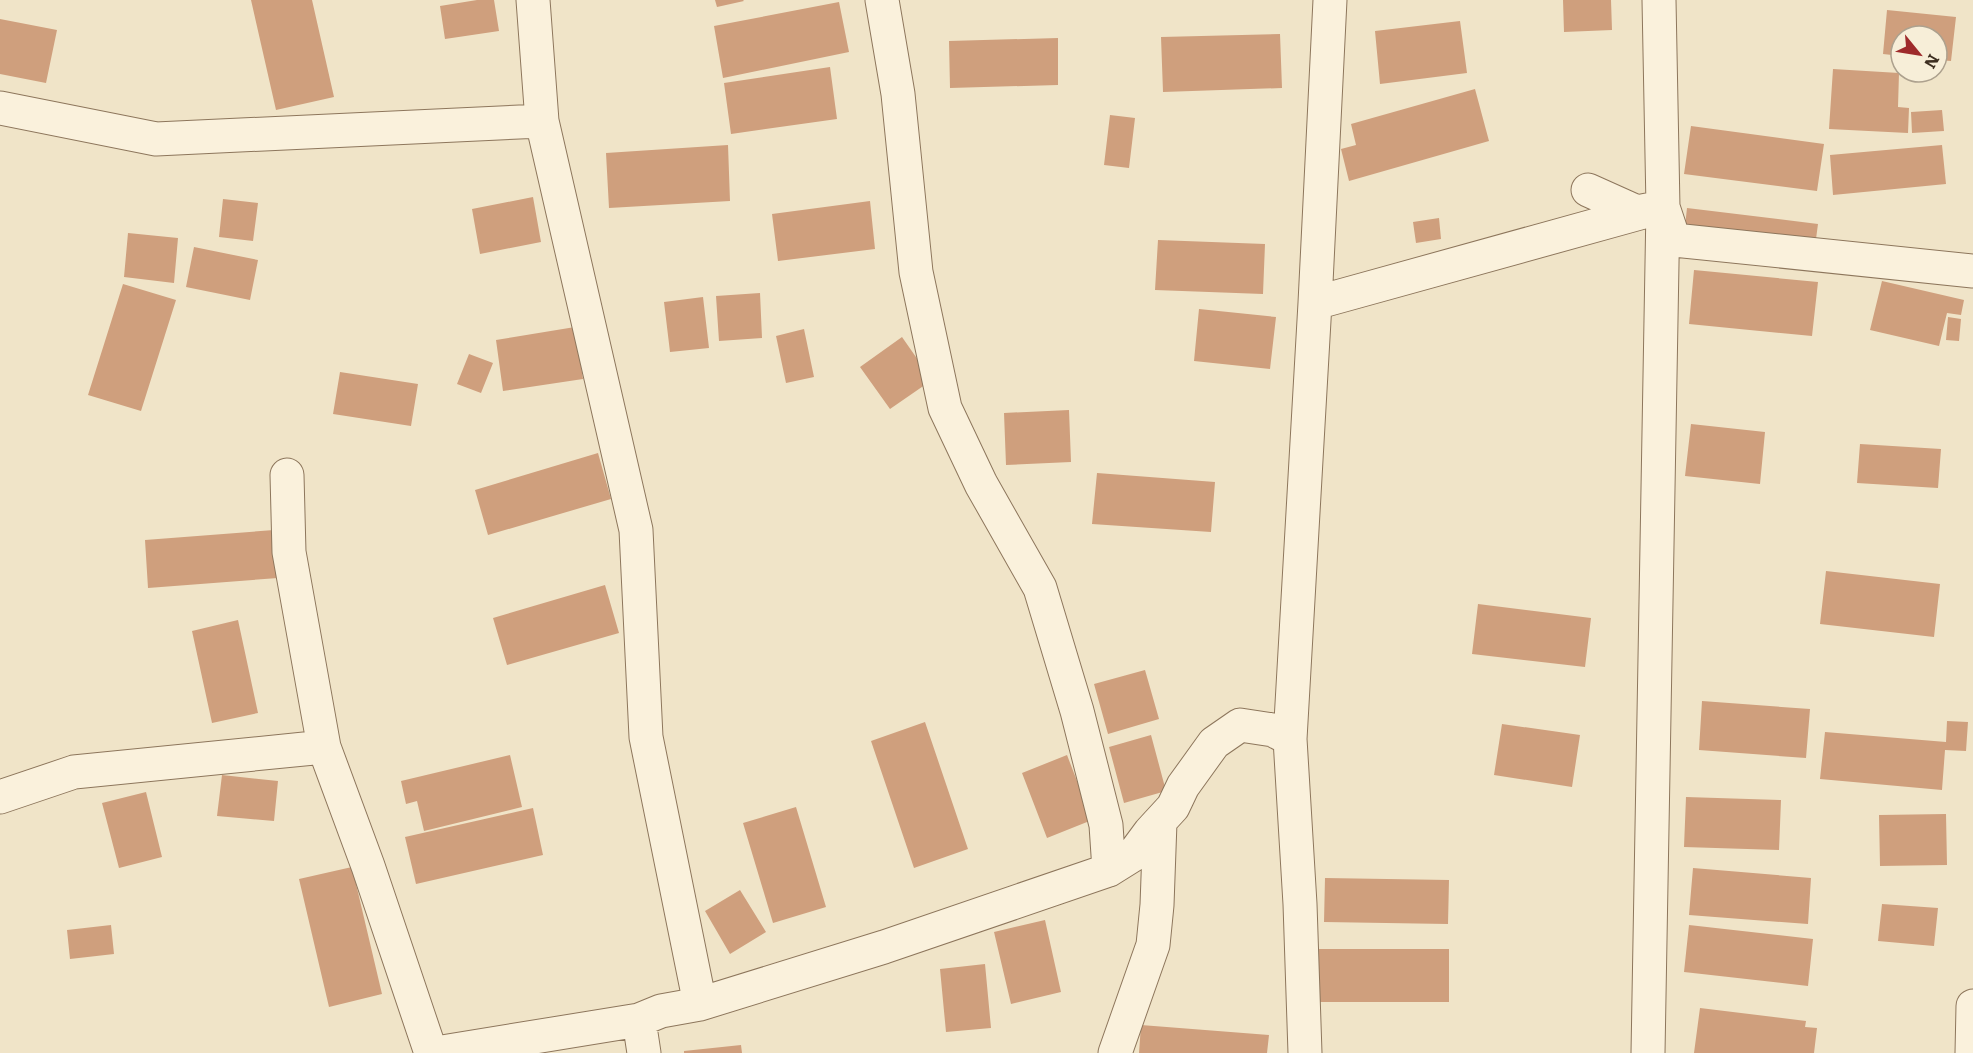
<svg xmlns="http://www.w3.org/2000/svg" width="1973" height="1053" viewBox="0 0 1973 1053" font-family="Literata,serif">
<rect width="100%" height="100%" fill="#f0e4c8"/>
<!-- building -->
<path fill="#cf9f7d" d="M251 0H312L334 97 276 110Z
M477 0H494L499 31 445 39 440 6Z
M715 0H743L744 1 717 7Z
M1563 0H1611L1612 30 1564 32Z
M839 2 849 52 723 78 714 26Z
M1887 10 1956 17 1951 61 1937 60V36H1901V56L1883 54Z
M0 19 57 30 46 83 0 74Z
M1460 21 1467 73 1380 84 1375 31Z
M1280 34 1282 88 1163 92 1161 37Z
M1058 38V85L950 88 949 41Z
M830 67 837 119 731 134 724 83Z
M1833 69 1899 73 1898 107 1909 108 1908 133 1829 129Z
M1475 89 1489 141 1349 181 1341 149 1356 145 1351 124Z
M1942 110 1944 131 1912 133 1911 112Z
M1110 115 1135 118 1129 168 1104 165Z
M1691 126 1824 144 1817 191 1684 174Z
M728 145 730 201 609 208 606 153Z
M1942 145 1946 184 1833 195 1830 155Z
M533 197 541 242 480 254 472 209Z
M223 199 258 203 253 241 219 237Z
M870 201 875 249 778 261 772 214Z
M1687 208 1818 224 1812 269 1682 254Z
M1439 218 1441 239 1416 243 1413 222Z
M128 233 178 238 174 283 124 277Z
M1158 240 1265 244 1263 294 1155 290Z
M194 247 258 260 250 300 186 287Z
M1694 270 1818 282 1812 336 1689 324Z
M1882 281 1964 300 1961 315 1947 313 1939 346 1870 330Z
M123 284 176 300 141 411 88 395Z
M760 293 762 338 719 341 716 296Z
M703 297 709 348 670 352 664 302Z
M1199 309 1276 317 1270 369 1194 361Z
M1948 317 1961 319 1959 341 1946 340Z
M575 327 583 379 503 391 496 340Z
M804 329 814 377 786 383 776 336Z
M902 337 932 380 890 409 860 367Z
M469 354 493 363 481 393 457 384Z
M340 372 418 384 411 426 333 414Z
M1069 410 1071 462 1006 465 1004 413Z
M1691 424 1765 432 1760 484 1685 476Z
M1860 444 1941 449 1938 488 1857 483Z
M598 453 611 499 488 535 475 490Z
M1097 473 1215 482 1211 532 1092 524Z
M274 530 278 578 148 588 145 540Z
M1826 571 1940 584 1934 637 1820 624Z
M605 585 619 633 507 665 493 618Z
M1478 604 1591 618 1585 667 1472 654Z
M238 620 258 713 212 723 192 631Z
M1145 670 1159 719 1108 734 1094 684Z
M1702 701 1810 709 1806 758 1699 750Z
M1947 721 1968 722 1966 751 1945 750 1942 790 1820 779 1825 732 1946 742Z
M925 722 968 849 914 868 871 741Z
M1502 724 1580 735 1572 787 1494 775Z
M1151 735 1166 791 1124 803 1109 747Z
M510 755 522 807 424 831 417 801 406 804 401 781Z
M1067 755 1092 820 1047 838 1022 773Z
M222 775 278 781 274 821 217 816Z
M146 792 162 857 119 868 102 803Z
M1686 797 1781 800 1779 850 1684 847Z
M796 807 826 907 773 923 743 823Z
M533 808 543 855 416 884 405 837Z
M1946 814 1947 865 1880 866 1879 815Z
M352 867 382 994 329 1007 299 879Z
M1693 868 1811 878 1808 924 1689 915Z
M1325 878 1449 880 1448 924 1324 922Z
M740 890 766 932 730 954 705 911Z
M1882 904 1938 908 1934 946 1878 941Z
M1045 920 1061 992 1011 1004 994 932Z
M111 925 114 954 70 959 67 930Z
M1689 925 1813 939 1808 986 1684 972Z
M1318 949H1449V1002H1318Z
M985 964 991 1028 946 1032 940 969Z
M1700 1008 1806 1021 1805 1027 1817 1028 1814 1053H1694Z
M1141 1025 1269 1035 1267 1053H1139Z
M741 1045 742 1053H684V1051Z"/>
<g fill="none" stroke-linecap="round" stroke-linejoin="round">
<defs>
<path id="minor" d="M533 0 542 121 636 530 646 737 700 1004
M882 0 898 94 916 272 945 408 981 484 1040 588 1077 711 1106 825 1109 870
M0 108 156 139 542 121
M1588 190 1637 212 1663 207 1674 240 1973 271
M1315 303 1647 211
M287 475 289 552 324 747 368 866 431 1053
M0 797 74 772 324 747
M639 1020 644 1053
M436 1053 639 1020 661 1011 700 1004 884 947 1109 870 1133 855 1150 832 1173 807 1183 786 1214 743 1240 725 1273 730 1290 739
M1115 1053 1153 945 1157 905 1160 822
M1305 1053 1300 904 1290 739 1315 303 1330 0
M1648 1053 1663 207 1659 0
M1972 1053 1973 1006"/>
</defs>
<!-- minor casing -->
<use href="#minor" stroke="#8d765c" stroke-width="35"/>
<!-- minor -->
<use href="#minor" stroke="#faf1dc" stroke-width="33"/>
</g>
<!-- north arrow -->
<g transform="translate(1919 54) rotate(120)"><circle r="28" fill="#f7eed8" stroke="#ada18e" stroke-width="1.5"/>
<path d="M0-4.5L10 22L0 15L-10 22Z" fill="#9e2a2b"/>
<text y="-9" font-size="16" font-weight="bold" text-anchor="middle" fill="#3d2e20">N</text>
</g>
</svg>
